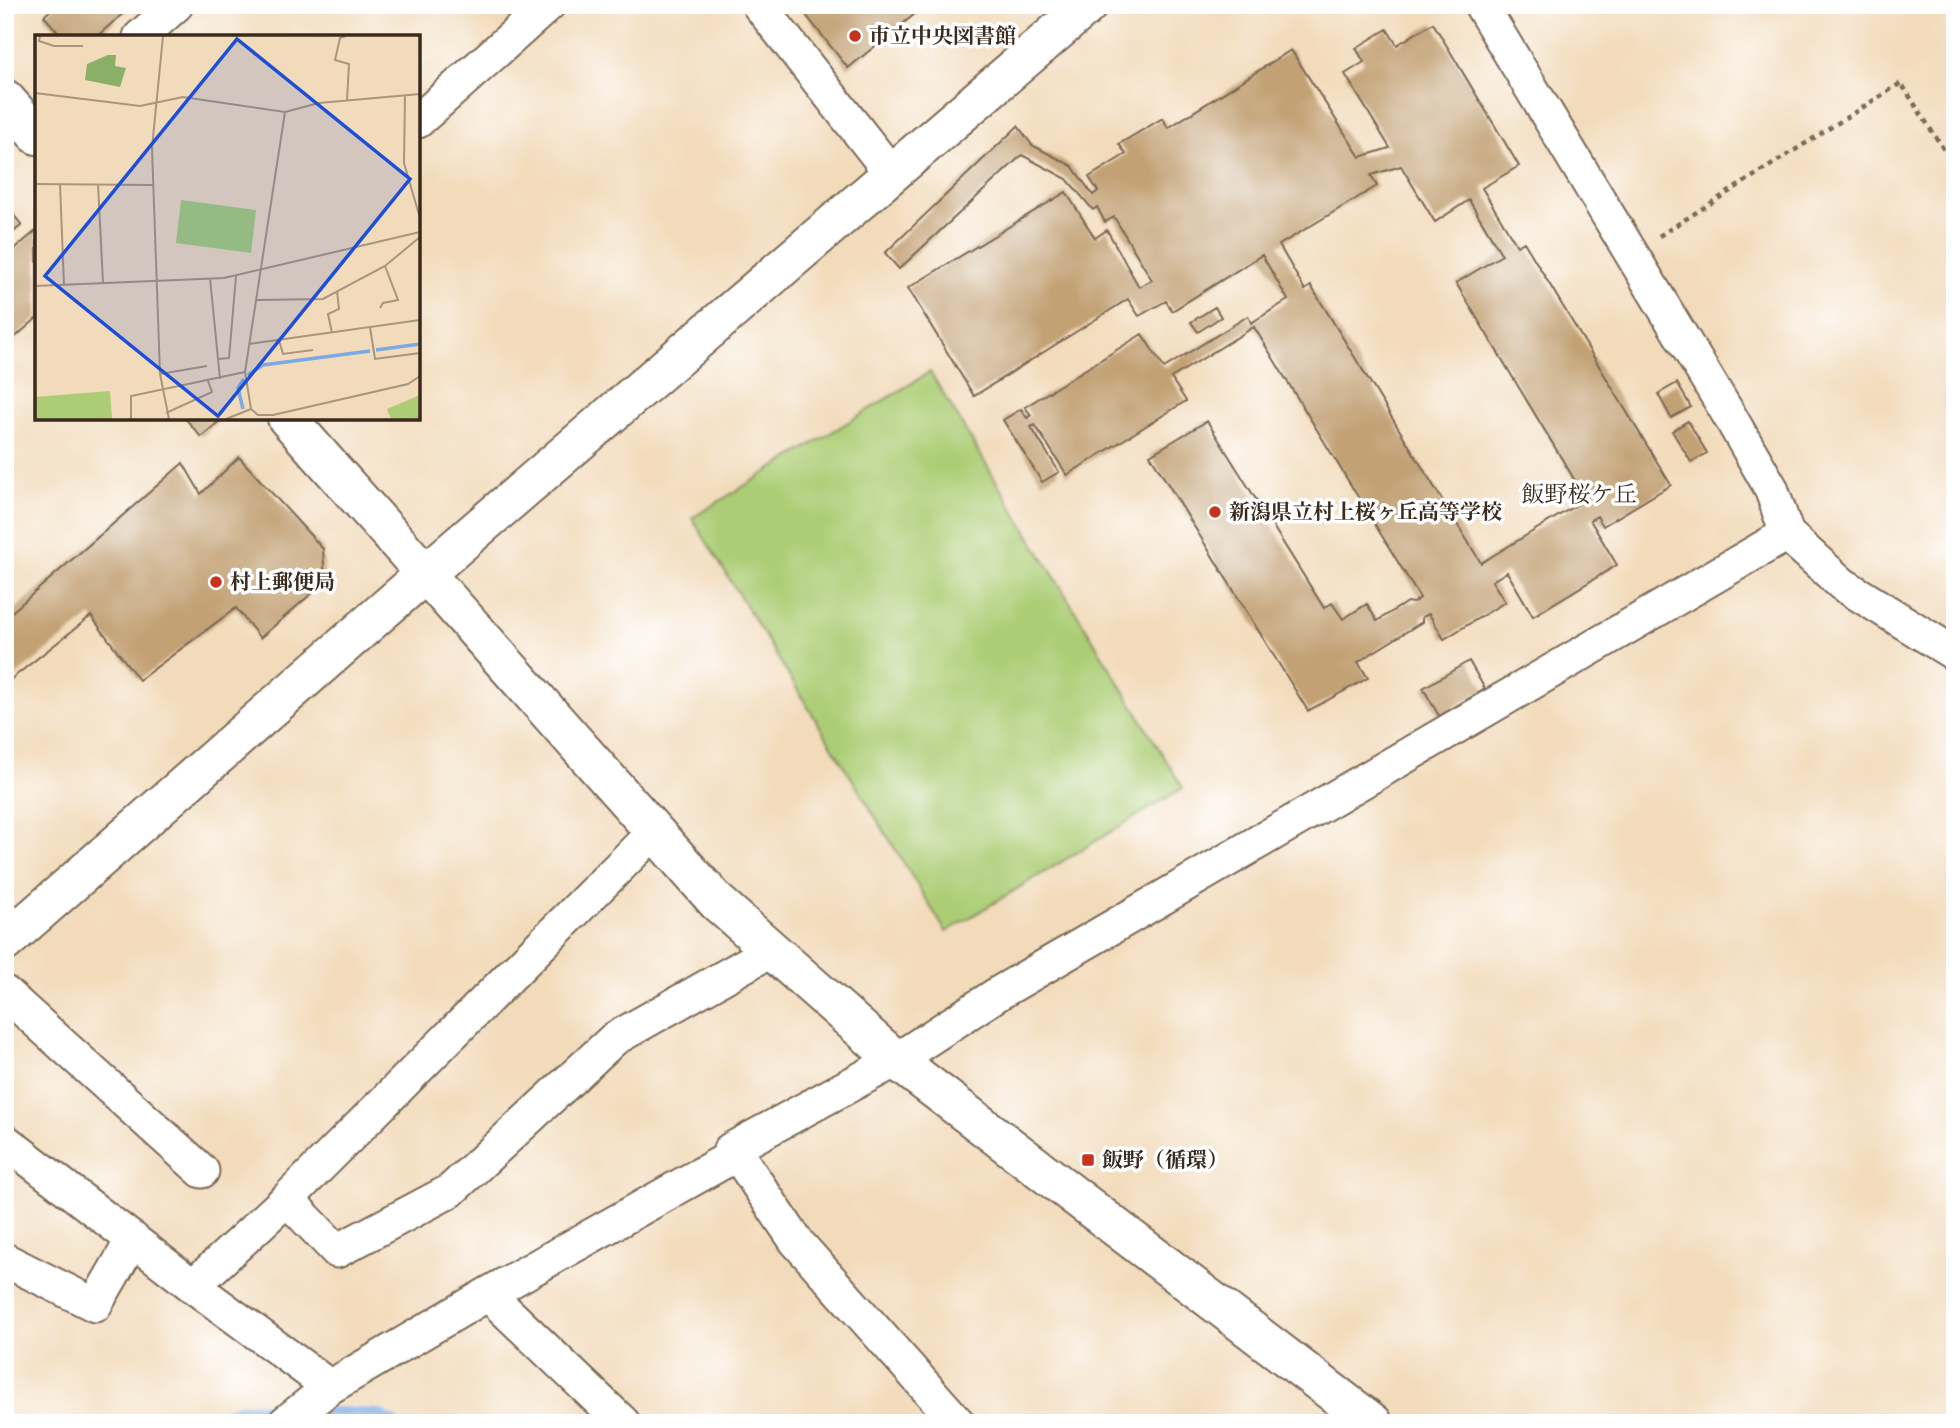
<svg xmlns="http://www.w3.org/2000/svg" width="1960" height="1428" viewBox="0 0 1960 1428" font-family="'Gentium Book Plus','Noto Serif JP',serif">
<rect width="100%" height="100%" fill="#fff"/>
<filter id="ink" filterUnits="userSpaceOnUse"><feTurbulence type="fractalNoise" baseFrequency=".0143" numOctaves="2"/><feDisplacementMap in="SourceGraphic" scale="14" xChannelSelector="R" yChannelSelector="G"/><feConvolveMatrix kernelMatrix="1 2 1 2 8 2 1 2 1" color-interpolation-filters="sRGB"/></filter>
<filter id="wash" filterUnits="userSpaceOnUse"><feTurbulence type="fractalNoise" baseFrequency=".00686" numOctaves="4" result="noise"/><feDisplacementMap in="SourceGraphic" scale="28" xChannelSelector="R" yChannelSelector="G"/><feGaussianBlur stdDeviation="1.57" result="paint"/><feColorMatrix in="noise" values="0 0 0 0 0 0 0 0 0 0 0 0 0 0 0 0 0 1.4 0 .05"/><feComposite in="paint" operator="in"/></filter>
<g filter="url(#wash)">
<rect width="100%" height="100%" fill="#f2dbbb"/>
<!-- green -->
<path fill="#accd75" stroke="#747c4a" stroke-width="2" d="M930 372 1183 788 946 932 692 518Z"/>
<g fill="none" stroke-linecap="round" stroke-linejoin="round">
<!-- stream -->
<path stroke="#79aae4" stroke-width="10" d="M314 1411 379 1414 395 1423
M212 1423C233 1402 262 1408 289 1409"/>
</g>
<g id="blocks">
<!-- building -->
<path fill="#c2a175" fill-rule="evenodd" d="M56 5H133L96 37H62L44 16Z
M798 5H926L848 68Z
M1433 23 1519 166 1482 188 1517 246 1524 242 1671 485 1603 526 1597 516 1590 520 1617 565 1533 616 1507 572 1492 581 1505 602 1444 639 1429 614 1422 617V622L1358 662 1368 678 1308 711 1150 455 1207 421 1324 608 1332 603 1343 619 1367 604 1377 621 1407 602 1413 603 1420 598 1254 327 1171 378 1186 401 1067 475 1035 425 1031 427 1059 472 1042 482 1003 420 1021 409 1027 418 1031 415 1025 407 1142 334 1164 368 1248 316 1251 323 1288 300 1262 255 1172 311 1166 301 1139 316 1128 299 974 396 908 288 1066 192 1095 238 1107 230 1139 287 1152 280 1114 217 1105 222 1097 207 1093 210 1067 179 1022 155 899 269 885 253 1018 126 1032 145 1072 166 1093 195 1098 191 1089 177 1126 154 1119 144 1163 118 1168 128 1291 50 1360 157 1390 148 1345 74 1364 62 1356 48 1387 29 1397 45ZM1401 166 1435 222 1469 200 1502 255 1456 283 1586 499 1481 563 1311 286 1305 290 1279 245 1377 186 1371 175Z
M5 205 22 225 5 239Z
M37 230V318L5 346V257Z
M1215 307 1221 317 1198 332 1191 322Z
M1677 383 1691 407 1671 418 1658 394Z
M185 418H223L201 437Z
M1688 421 1707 453 1691 462 1672 431Z
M239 457 323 549 325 582 260 638 236 608 139 680 91 616 5 684V618L183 463 201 494Z
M1469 661 1485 689 1439 716 1423 688Z"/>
</g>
</g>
<g filter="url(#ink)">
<use href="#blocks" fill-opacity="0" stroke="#7b6855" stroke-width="2"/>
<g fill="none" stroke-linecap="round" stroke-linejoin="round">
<defs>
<path id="street" d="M759 5 891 173
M1481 5 1729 415 1771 488 1787 534 1842 584 1955 654
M140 37 176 5
M418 121 548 5
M5 993 202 1171
M5 1141 193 1286 330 1387
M737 1154 796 1241 958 1423
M287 1199 337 1251 450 1191 614 1039 770 951
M5 1260 95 1305 133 1239
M193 1286 287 1199 655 831
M488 1294 623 1423
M285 1423 330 1387 488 1294 737 1154 730 1150 896 1060 999 993 1787 534"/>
<path id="secondary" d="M5 99 37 135
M287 418 717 902 896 1060 1373 1423
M5 942 425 574 1088 5"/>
</defs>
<!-- street casing -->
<use href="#street" stroke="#7b6855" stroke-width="37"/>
<!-- secondary casing -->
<use href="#secondary" stroke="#7b6855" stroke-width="42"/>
<!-- path -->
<path stroke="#7b6855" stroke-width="4.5" stroke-dasharray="5 5" stroke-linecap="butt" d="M1659 236 1901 83 1955 167"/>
<!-- street -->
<use href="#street" stroke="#fff" stroke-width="33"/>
<!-- secondary -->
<use href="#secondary" stroke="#fff" stroke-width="38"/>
</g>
</g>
<!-- markers -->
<g fill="#c8321e" stroke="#fff" stroke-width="2.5">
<circle cx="855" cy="36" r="7"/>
<circle cx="1215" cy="512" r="7"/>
<circle cx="216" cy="582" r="7"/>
<rect x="1081" y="1153" width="14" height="14" rx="3.5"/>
</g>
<g text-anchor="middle" stroke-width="7" stroke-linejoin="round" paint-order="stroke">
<!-- poi labels -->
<g font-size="21" font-weight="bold" fill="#3b2a1e" stroke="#fff" text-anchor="start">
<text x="869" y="43">市立中央図書館</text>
<text x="1229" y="519">新潟県立村上桜ヶ丘高等学校</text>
<text x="230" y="589">村上郵便局</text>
<text x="1102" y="1167">飯野（循環）</text>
</g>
<!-- neighbourhood labels -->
<g font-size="23" fill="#3b2a1e" stroke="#fff">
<text x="1579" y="502">飯野桜ケ丘</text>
</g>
</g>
<!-- overview -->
<g transform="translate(35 35)">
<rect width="385" height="385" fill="#f2dbbb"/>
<path d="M146 165 221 175 216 218 141 208ZM75 356 77 384H0V362ZM385 360V384H356L352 374Z" fill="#accd75"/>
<path d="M73 20H81L80 31 91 33 85 52 50 45 52 29Z" fill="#89b066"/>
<path fill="none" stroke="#79aae4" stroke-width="3.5" d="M341 315 385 309M213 340 228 330 335 316M208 374 203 353 209 344"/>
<path fill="none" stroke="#a9947c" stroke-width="2" d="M5 1 4 6 19 11H48M128 1 117 113 125 339 134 384M311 1 305 3 300 25 314 29 312 65M0 58 105 71 148 62 250 77 284 68 385 59M370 60 369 128 385 183M250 77 210 337 216 374 223 380H238L373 349 385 341M0 149 118 150M25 149 29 250M63 149 68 248M175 243 185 344M0 251 189 243 385 197M222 265 288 264 350 231 385 202M345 273 348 268 363 265 350 231M335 292 340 324 385 318M297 298 293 279 304 274 302 256M244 305 248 319 278 315M214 309 385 285M183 324 194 323 201 241M125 339 172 331M131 378 177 357 173 346M96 384V361L210 337M191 384 216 374"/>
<path fill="#1d4ed8" fill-opacity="0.15" stroke="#1d4ed8" stroke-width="3.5" d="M202 4 375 144 183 381 10 241Z"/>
<rect width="385" height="385" fill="none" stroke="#3b2a1e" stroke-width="3.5"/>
</g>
<!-- margin -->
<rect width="1960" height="1428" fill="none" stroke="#fff" stroke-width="28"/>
</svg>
